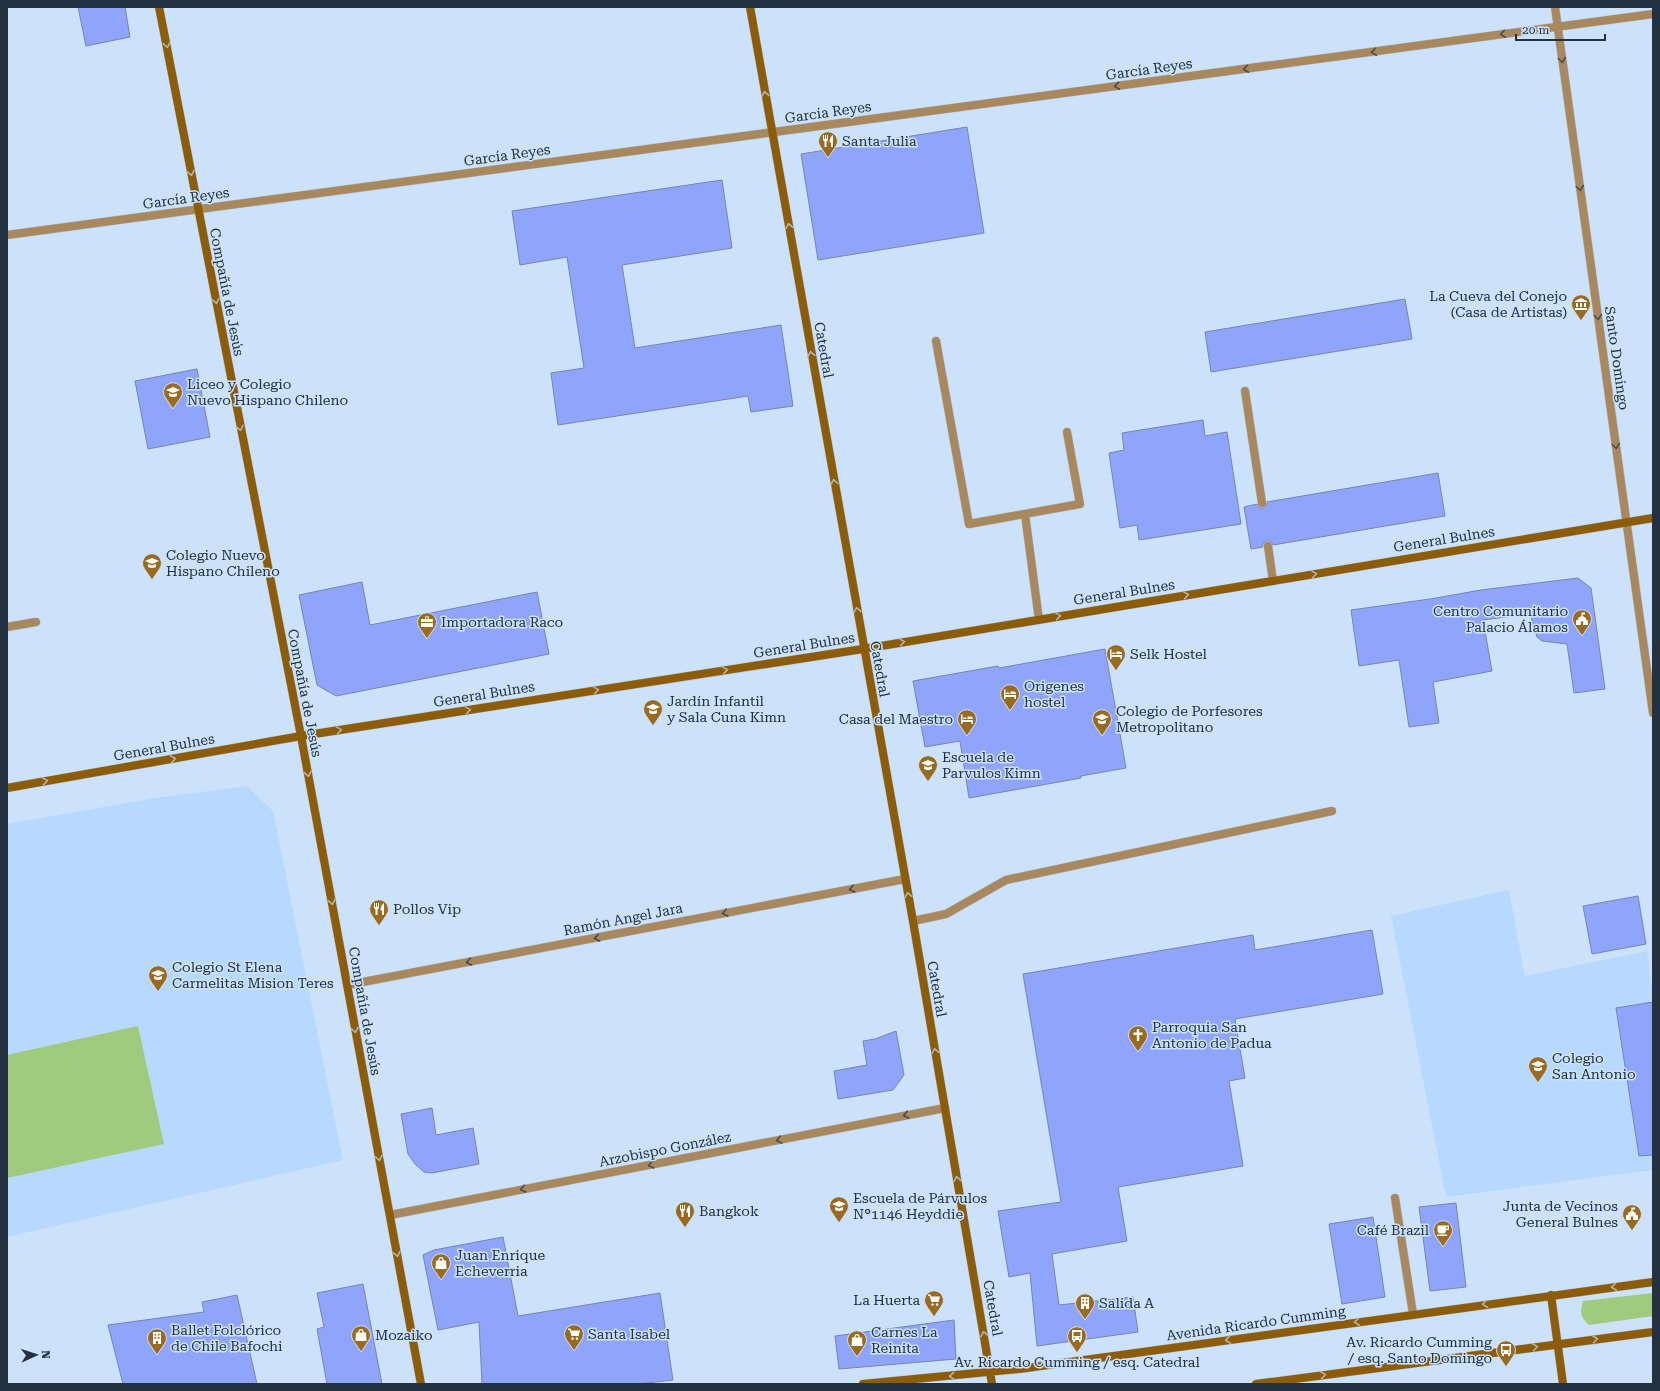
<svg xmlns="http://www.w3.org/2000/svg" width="1660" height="1391" viewBox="0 0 1660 1391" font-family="'Roboto Serif',serif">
<rect width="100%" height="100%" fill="#cce2fa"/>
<!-- built -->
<path fill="#b8d9fe" d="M247 786 273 811 343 1160 7 1237V824L155 798Z
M1509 890 1525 976 1647 951 1653 997V1170L1446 1197 1391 916Z"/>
<!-- green -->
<path fill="#a0ca7e" d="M138 1026 164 1144 7 1178V1055Z
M1653 1293V1316L1589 1325C1580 1317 1580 1312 1583 1301Z"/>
<!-- building -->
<path fill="#8fa5fb" stroke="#7884b0" d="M78 7H125L130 37 86 46Z
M967 127 984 233 818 260 801 154Z
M722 180 732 248 622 265 635 348 781 325 793 406 751 412 748 396 558 425 551 373 584 368 567 257 520 265 512 211Z
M1405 299 1412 339 1211 372 1205 332Z
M197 369 210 437 148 449 135 381Z
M1203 420 1205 436 1227 432 1241 524 1139 540 1137 525 1120 528 1109 453 1124 450 1122 433Z
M1438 473 1445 516 1273 545 1270 541H1267L1263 544V547L1251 549 1244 507 1257 504 1260 508H1263L1267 505V502Z
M1578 578 1591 588 1605 689 1574 693 1567 644 1542 641 1537 637 1530 614 1483 620 1492 671 1433 682 1439 723 1409 727 1399 660 1359 666 1351 610 1430 599 1481 590Z
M362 582 370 625 537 592 549 654 336 696 317 685 299 595Z
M1105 649 1126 768 1081 776V778L969 798 960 741 925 747 913 681 998 666 999 668Z
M1638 896 1646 944 1592 954 1583 906Z
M1372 930 1383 994 1235 1019 1245 1078 1229 1081 1243 1166 1118 1187 1127 1241 1052 1254 1059 1305 1133 1297 1138 1332 1037 1346 1030 1273 1009 1277 998 1211 1061 1202 1023 974 1253 935 1255 950Z
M1653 1002V1155L1639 1156 1616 1008Z
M896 1031 904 1075 893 1090 838 1099 834 1071 867 1065 863 1041 875 1039Z
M432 1108 436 1135 473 1128 479 1164 432 1173 424 1172 415 1164 408 1154 401 1114Z
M1456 1203 1466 1287 1430 1291 1419 1207Z
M1373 1217 1385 1297 1342 1304 1329 1224Z
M503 1237 518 1316 660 1293 673 1380 638 1384H482L479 1322 438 1330 423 1255 434 1250Z
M363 1284 382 1384H327L317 1329 324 1327 317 1293Z
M237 1295 257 1384H123L108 1325 204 1312 202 1302Z
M954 1320 956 1359 839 1369 835 1336Z"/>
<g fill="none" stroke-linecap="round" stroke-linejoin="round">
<defs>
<path id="lane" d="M936 341 969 524 1080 504 1067 432
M1245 391 1262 503
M1025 514 1039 620
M1268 546 1273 581
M913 921 946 914 1006 880 1332 811
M1395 1198 1413 1314"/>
<path id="street" d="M1555 7 1653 713
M7 235 1653 14
M7 627 36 622
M347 985 905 879
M390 1215 945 1108"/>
<path id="secondary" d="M159 7 301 736 421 1384
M750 7 913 921 992 1384
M7 788 301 736 863 649 1653 518
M1551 1295 1563 1384
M863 1384 1019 1369 1653 1282
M1256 1384 1653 1332"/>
</defs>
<!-- lane casing -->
<use href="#lane" stroke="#aabfd5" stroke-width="9"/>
<!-- street casing -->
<use href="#street" stroke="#aabfd5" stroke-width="9"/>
<!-- secondary casing -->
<use href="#secondary" stroke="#aabfd5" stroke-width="9"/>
<!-- lane -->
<use href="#lane" stroke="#aa885d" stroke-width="8"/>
<!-- street -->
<use href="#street" stroke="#aa885d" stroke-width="8"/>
<!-- secondary -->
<use href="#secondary" stroke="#8d5c08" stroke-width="8"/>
</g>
<!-- one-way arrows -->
<defs><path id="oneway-chevron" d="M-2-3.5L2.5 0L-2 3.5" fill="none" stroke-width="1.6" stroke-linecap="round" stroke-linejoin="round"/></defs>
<g stroke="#4c4b49">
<use href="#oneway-chevron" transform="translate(1503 34) rotate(172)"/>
<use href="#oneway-chevron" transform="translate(1374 52) rotate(172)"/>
<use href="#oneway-chevron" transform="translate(1562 60) rotate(82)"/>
<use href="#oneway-chevron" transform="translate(1246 69) rotate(172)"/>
<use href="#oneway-chevron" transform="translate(1117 86) rotate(172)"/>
<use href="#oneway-chevron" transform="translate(1580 188) rotate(82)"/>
<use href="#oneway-chevron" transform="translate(1598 317) rotate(82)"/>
<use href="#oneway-chevron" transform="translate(1616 446) rotate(82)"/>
<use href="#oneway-chevron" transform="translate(852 889) rotate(169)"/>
<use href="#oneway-chevron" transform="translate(725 913) rotate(169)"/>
<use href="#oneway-chevron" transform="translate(597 938) rotate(169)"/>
<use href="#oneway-chevron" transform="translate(469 962) rotate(169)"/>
<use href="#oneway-chevron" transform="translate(906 1115) rotate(169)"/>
<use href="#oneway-chevron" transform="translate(779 1140) rotate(169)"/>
<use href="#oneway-chevron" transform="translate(651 1165) rotate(169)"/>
<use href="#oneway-chevron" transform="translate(523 1189) rotate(169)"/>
</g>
<g stroke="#b6b3a5">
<use href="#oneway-chevron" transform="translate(167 45) rotate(79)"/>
<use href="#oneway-chevron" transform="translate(765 94) rotate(-100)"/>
<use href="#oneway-chevron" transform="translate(191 173) rotate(79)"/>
<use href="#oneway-chevron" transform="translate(789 226) rotate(-100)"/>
<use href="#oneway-chevron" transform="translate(216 301) rotate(79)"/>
<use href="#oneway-chevron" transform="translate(811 354) rotate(-100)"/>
<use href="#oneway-chevron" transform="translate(240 428) rotate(79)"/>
<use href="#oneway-chevron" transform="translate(834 482) rotate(-100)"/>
<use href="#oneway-chevron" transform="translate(1314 574) rotate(-9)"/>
<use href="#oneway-chevron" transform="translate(1186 595) rotate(-9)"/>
<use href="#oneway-chevron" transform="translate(857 610) rotate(-100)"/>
<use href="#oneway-chevron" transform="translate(1058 616) rotate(-9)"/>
<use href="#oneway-chevron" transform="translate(902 642) rotate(-9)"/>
<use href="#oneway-chevron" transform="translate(725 670) rotate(-9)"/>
<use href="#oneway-chevron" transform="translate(596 690) rotate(-9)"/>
<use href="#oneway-chevron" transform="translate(468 710) rotate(-9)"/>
<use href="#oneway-chevron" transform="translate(339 730) rotate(-9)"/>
<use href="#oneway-chevron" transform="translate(173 759) rotate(-10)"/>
<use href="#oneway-chevron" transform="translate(308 774) rotate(79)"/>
<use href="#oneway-chevron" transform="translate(45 781) rotate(-10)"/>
<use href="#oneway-chevron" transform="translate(908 895) rotate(-101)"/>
<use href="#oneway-chevron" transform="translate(332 902) rotate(79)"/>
<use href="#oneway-chevron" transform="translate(355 1030) rotate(80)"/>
<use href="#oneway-chevron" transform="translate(935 1051) rotate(-100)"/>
<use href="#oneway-chevron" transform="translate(379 1158) rotate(80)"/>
<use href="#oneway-chevron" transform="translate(957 1179) rotate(-100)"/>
<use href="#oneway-chevron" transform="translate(397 1254) rotate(79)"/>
<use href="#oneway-chevron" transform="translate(1614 1287) rotate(173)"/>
<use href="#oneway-chevron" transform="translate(1485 1304) rotate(172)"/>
<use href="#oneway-chevron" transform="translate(1357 1322) rotate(172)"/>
<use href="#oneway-chevron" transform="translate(984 1334) rotate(-100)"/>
<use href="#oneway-chevron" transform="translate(1595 1339) rotate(-7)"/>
<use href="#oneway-chevron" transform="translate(1228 1340) rotate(172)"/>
<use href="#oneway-chevron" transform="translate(1535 1347) rotate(-8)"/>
<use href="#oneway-chevron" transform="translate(1323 1375) rotate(-8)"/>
<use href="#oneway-chevron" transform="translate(952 1376) rotate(175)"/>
</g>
<!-- icons -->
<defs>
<symbol id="restaurant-pin" viewBox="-11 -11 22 30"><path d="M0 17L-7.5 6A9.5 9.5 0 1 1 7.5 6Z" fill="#9c6a1f" stroke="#cce2fa"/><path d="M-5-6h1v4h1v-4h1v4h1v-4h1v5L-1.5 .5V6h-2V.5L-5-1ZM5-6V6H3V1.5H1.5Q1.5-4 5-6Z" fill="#fff"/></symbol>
<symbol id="museum-pin" viewBox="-11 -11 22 30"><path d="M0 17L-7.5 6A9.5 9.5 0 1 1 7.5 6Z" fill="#9c6a1f" stroke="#cce2fa"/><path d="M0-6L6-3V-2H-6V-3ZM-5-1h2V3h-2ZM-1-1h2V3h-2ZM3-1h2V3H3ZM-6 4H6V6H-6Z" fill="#fff"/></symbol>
<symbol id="school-pin" viewBox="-11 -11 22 30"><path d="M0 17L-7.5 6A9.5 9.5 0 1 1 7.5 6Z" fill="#9c6a1f" stroke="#cce2fa"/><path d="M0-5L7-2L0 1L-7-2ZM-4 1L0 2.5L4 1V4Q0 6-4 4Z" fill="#fff"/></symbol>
<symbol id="civic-pin" viewBox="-11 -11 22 30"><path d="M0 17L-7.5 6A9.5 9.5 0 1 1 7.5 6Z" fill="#9c6a1f" stroke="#cce2fa"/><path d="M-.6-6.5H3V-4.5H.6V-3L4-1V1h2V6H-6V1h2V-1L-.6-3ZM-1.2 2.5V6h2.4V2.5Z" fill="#fff"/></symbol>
<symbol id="office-pin" viewBox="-11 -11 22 30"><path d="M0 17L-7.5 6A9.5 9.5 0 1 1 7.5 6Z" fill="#9c6a1f" stroke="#cce2fa"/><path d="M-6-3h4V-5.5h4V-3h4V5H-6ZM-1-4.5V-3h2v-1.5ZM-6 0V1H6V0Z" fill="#fff"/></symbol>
<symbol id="hotel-pin" viewBox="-11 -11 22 30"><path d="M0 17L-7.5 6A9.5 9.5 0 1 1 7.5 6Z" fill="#9c6a1f" stroke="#cce2fa"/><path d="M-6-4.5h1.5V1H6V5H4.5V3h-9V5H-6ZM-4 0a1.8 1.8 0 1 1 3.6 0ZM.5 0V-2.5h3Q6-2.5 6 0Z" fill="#fff"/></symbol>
<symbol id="church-pin" viewBox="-11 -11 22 30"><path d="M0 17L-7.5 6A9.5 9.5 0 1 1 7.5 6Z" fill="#9c6a1f" stroke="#cce2fa"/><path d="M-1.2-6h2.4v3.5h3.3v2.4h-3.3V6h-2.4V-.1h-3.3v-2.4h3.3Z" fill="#fff"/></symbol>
<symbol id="cafe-pin" viewBox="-11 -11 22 30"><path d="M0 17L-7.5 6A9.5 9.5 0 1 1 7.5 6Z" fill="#9c6a1f" stroke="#cce2fa"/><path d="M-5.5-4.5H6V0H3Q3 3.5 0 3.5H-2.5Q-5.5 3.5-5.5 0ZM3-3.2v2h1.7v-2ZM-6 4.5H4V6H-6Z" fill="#fff"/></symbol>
<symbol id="shop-pin" viewBox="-11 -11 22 30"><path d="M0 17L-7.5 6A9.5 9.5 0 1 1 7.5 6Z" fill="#9c6a1f" stroke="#cce2fa"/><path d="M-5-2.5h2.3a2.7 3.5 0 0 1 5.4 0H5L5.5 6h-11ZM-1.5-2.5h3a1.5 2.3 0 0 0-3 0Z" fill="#fff"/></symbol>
<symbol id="supermarket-pin" viewBox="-11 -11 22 30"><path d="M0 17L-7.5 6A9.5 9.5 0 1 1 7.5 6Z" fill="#9c6a1f" stroke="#cce2fa"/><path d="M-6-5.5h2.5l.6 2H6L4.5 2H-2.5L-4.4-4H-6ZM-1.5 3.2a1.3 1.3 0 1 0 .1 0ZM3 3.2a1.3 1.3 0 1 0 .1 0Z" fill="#fff"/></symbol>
<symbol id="building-pin" viewBox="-11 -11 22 30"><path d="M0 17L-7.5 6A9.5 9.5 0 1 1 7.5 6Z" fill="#9c6a1f" stroke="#cce2fa"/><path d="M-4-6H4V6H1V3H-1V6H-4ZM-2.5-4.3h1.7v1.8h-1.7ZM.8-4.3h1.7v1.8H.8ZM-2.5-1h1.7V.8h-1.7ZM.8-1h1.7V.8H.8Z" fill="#fff"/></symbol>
<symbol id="bus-pin" viewBox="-11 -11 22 30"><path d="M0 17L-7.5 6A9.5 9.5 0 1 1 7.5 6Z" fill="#9c6a1f" stroke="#cce2fa"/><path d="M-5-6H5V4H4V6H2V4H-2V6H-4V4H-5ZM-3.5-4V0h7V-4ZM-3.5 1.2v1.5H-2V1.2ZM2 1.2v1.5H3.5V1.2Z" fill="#fff"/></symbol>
</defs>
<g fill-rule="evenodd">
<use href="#restaurant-pin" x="817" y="130" width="22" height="30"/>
<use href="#museum-pin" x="1570" y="293" width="22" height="30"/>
<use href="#school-pin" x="162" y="381" width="22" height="30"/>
<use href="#school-pin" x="141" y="552" width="22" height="30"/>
<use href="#civic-pin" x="1571" y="608" width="22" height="30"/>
<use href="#office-pin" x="416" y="611" width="22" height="30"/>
<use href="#hotel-pin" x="1105" y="643" width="22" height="30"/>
<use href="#hotel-pin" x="999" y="683" width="22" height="30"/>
<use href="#school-pin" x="642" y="698" width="22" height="30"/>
<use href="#hotel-pin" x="956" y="708" width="22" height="30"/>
<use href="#school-pin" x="1091" y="708" width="22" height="30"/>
<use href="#school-pin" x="917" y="754" width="22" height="30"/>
<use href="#restaurant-pin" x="368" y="898" width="22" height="30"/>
<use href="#school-pin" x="147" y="964" width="22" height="30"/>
<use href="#church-pin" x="1127" y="1024" width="22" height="30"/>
<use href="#school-pin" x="1527" y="1055" width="22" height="30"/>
<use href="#school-pin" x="828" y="1195" width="22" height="30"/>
<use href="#restaurant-pin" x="674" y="1200" width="22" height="30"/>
<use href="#civic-pin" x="1621" y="1203" width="22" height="30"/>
<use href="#cafe-pin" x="1432" y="1219" width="22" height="30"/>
<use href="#shop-pin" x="430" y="1252" width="22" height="30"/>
<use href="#supermarket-pin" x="923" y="1289" width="22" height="30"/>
<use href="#building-pin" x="1074" y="1292" width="22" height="30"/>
<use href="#supermarket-pin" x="563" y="1323" width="22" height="30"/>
<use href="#shop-pin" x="350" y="1324" width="22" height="30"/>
<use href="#bus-pin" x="1066" y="1325" width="22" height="30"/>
<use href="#building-pin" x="146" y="1327" width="22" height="30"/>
<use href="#shop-pin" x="846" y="1329" width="22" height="30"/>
<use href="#bus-pin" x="1495" y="1339" width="22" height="30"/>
</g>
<g text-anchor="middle" stroke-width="3" stroke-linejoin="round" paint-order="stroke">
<!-- street labels -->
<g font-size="14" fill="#233140" stroke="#cce2fa">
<text transform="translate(1149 69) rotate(-8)" y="5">García Reyes</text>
<text transform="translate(828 112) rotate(-8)" y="5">García Reyes</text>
<text transform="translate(507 155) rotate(-8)" y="5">García Reyes</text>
<text transform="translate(186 198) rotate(-8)" y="5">García Reyes</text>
<text transform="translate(227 292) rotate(79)" y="5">Compañía de Jesús</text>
<text transform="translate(824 350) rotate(80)" y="5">Catedral</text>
<text transform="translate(1617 358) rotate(82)" y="5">Santo Domingo</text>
<text transform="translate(1444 539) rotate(-9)" y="5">General Bulnes</text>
<text transform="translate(1124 592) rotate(-9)" y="5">General Bulnes</text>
<text transform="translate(804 645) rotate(-9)" y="5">General Bulnes</text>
<text transform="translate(880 669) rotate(80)" y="5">Catedral</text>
<text transform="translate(305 693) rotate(79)" y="5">Compañía de Jesús</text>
<text transform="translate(484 694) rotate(-9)" y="5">General Bulnes</text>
<text transform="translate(164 747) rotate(-10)" y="5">General Bulnes</text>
<text transform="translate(623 919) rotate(-11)" y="5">Ramón Angel Jara</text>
<text transform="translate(937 989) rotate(80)" y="5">Catedral</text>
<text transform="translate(365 1011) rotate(80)" y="5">Compañía de Jesús</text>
<text transform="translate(665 1149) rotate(-11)" y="5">Arzobispo González</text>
<text transform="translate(993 1308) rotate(80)" y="5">Catedral</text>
<text transform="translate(1256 1323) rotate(-8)" y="5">Avenida Ricardo Cumming</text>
</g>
<!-- poi labels -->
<g font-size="14" fill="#233140" stroke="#cce2fa" text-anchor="start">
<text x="842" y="146">Santa Julia</text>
<text x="1567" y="301" text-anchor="end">La Cueva del Conejo<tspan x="1567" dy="16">(Casa de Artistas)</tspan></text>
<text x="187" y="389">Liceo y Colegio<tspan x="187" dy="16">Nuevo Hispano Chileno</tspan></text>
<text x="166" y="560">Colegio Nuevo<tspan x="166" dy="16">Hispano Chileno</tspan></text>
<text x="1568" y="616" text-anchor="end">Centro Comunitario<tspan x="1568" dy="16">Palacio Álamos</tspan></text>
<text x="441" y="627">Importadora Raco</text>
<text x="1130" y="659">Selk Hostel</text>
<text x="1024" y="691">Origenes<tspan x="1024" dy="16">hostel</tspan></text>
<text x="667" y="706">Jardín Infantil<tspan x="667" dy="16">y Sala Cuna Kimn</tspan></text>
<text x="1116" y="716">Colegio de Porfesores<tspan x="1116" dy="16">Metropolitano</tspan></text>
<text x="953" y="724" text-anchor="end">Casa del Maestro</text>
<text x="942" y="762">Escuela de<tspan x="942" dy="16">Parvulos Kimn</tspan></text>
<text x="393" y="914">Pollos Vip</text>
<text x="172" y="972">Colegio St Elena<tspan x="172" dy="16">Carmelitas Mision Teres</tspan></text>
<text x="1152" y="1032">Parroquia San<tspan x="1152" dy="16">Antonio de Padua</tspan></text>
<text x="1552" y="1063">Colegio<tspan x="1552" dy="16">San Antonio</tspan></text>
<text x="853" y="1203">Escuela de Párvulos<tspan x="853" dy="16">N°1146 Heyddie</tspan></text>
<text x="1618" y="1211" text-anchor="end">Junta de Vecinos<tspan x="1618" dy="16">General Bulnes</tspan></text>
<text x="699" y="1216">Bangkok</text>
<text x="1429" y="1235" text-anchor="end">Café Brazil</text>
<text x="455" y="1260">Juan Enrique<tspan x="455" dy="16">Echeverria</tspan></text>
<text x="920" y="1305" text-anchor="end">La Huerta</text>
<text x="1099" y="1308">Salida A</text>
<text x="171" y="1335">Ballet Folclórico<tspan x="171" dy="16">de Chile Bafochi</tspan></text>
<text x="871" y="1337">Carnes La<tspan x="871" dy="16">Reinita</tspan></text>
<text x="588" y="1339">Santa Isabel</text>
<text x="375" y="1340">Mozaiko</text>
<text x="1492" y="1347" text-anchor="end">Av. Ricardo Cumming<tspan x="1492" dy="16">/ esq. Santo Domingo</tspan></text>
<text x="1077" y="1367" text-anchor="middle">Av. Ricardo Cumming / esq. Catedral</text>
</g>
</g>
<!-- border -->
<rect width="1660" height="1391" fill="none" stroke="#233140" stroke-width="16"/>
<!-- north arrow -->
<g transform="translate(36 1355) rotate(87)" stroke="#cce2fa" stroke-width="3" paint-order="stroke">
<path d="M0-3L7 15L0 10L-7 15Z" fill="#233140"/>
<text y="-6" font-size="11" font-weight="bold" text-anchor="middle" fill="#233140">N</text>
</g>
<!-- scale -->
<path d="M1516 34v6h89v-6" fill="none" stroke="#233140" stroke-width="2"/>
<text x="1522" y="34" font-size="12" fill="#233140" stroke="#cce2fa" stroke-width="3" paint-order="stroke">20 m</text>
</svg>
